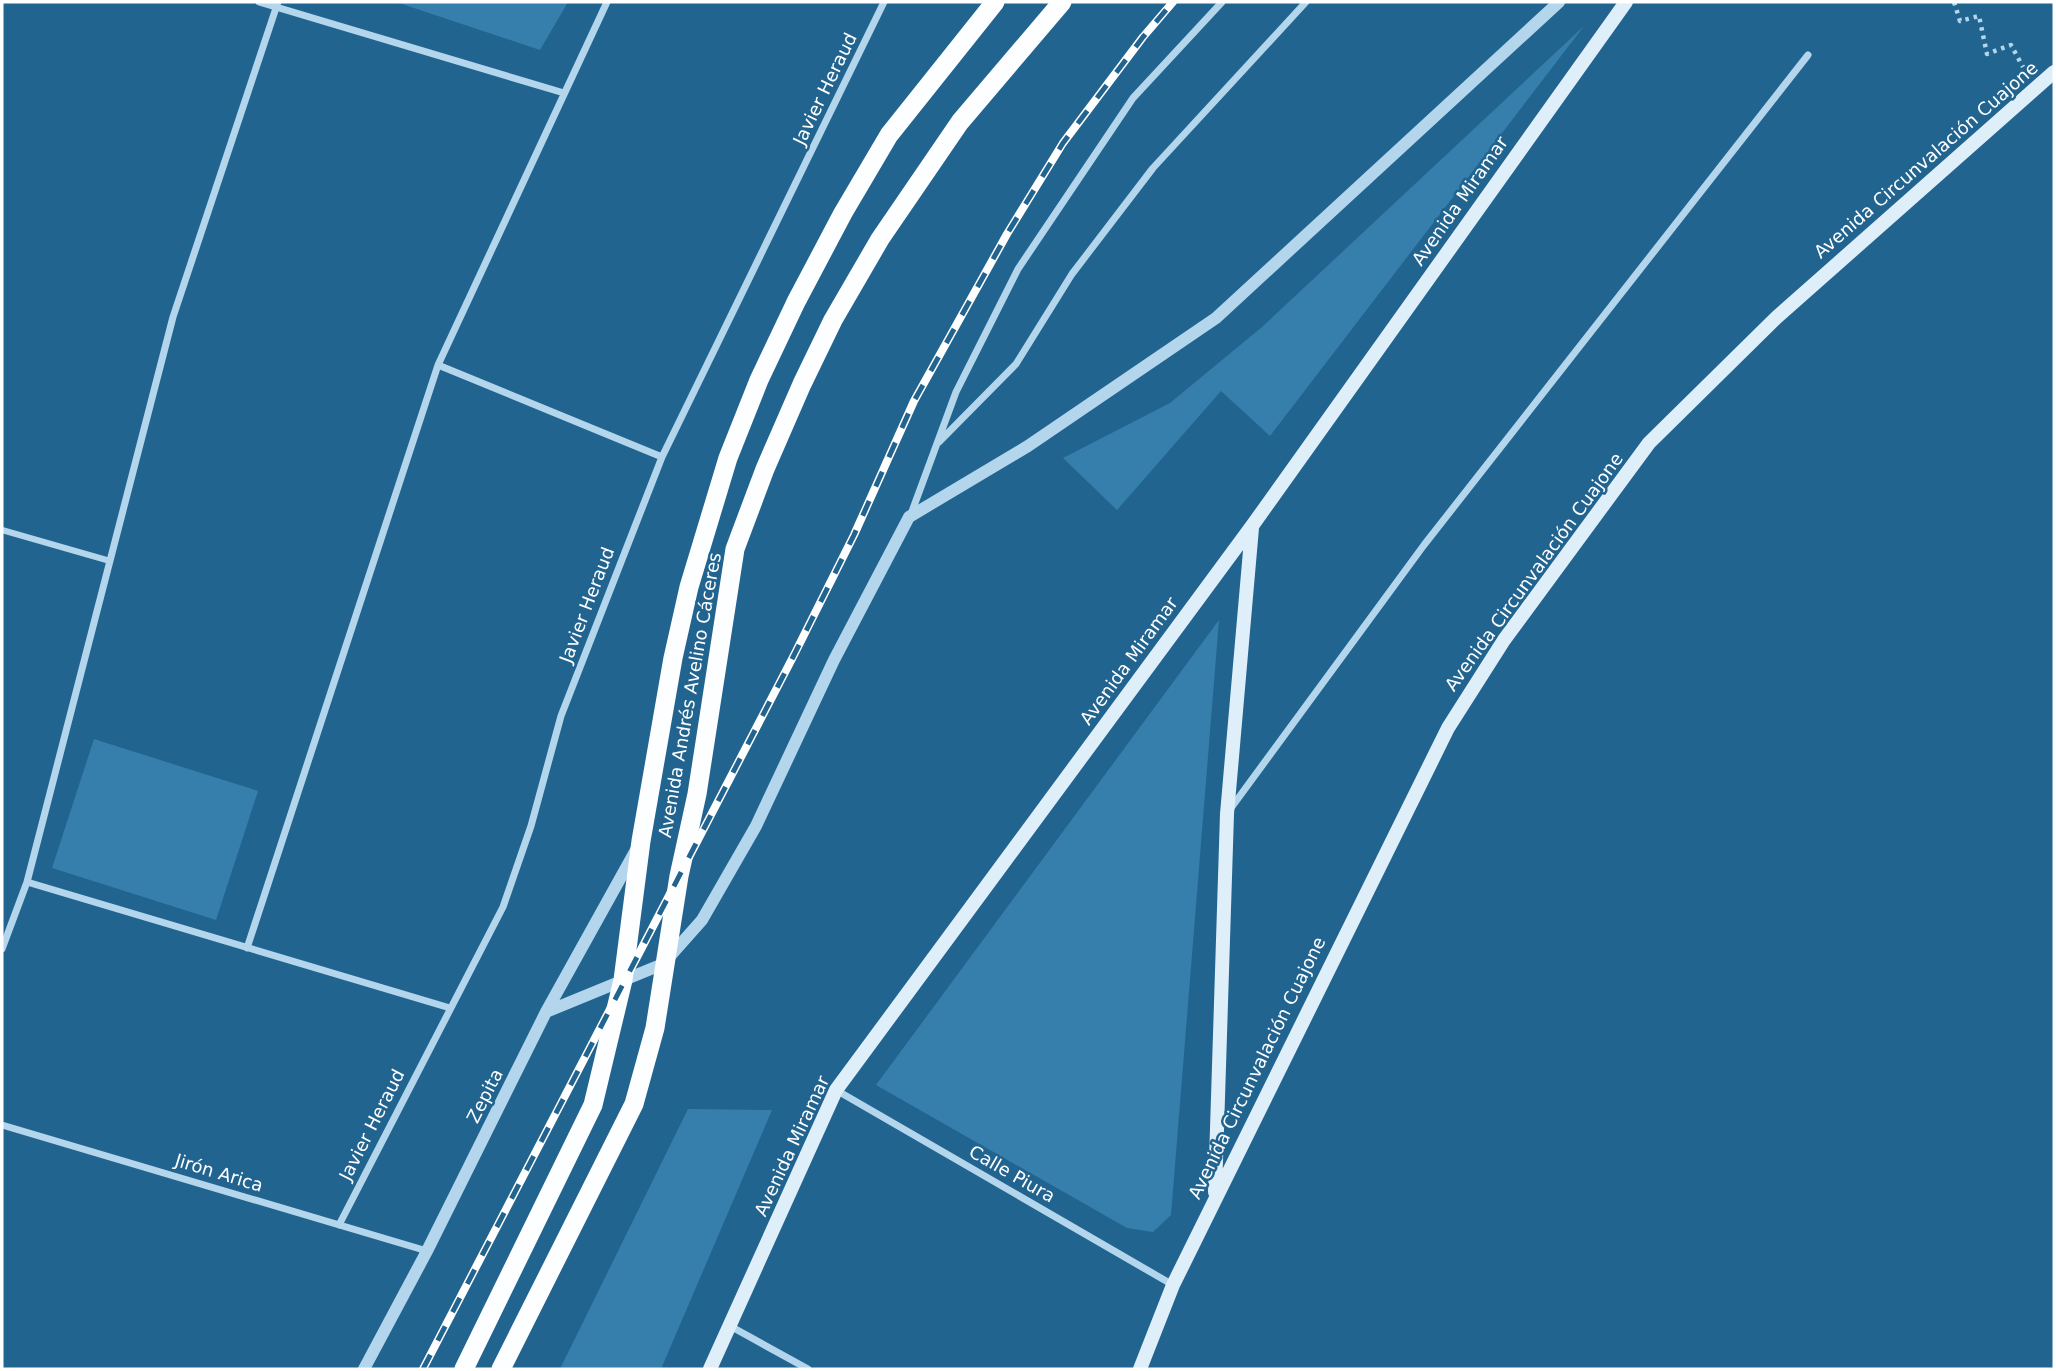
<svg xmlns="http://www.w3.org/2000/svg" width="2056" height="1371" viewBox="0 0 2056 1371" font-family="'DejaVu Sans',sans-serif">
<rect width="100%" height="100%" fill="#226490"/>
<!-- green -->
<path fill="#367fad" d="M396 2H568L540 50Z
M1584 26 1270 436 1221 391 1117 510 1063 458 1170 403 1262 327Z
M1219 620 1171 1215 1153 1232 1127 1228 876 1085Z
M94 739 258 791 216 920 52 868Z
M688 1109 772 1110 661 1369H560Z"/>
<g fill="none" stroke-linecap="round" stroke-linejoin="round">
<!-- path -->
<path stroke="#b3d6ec" stroke-width="4.5" stroke-dasharray="3.5 5" stroke-linecap="butt" d="M1954 2 1960 21 1979 16 1987 54 2011 45 2023 67"/>
<!-- pedestrian -->
<path stroke="#b3d6ec" stroke-width="6" d="M2 530 110 561"/>
<!-- minor -->
<path stroke="#b3d6ec" stroke-width="7" d="M259 2 564 93
M438 365 662 457
M939 442 1016 364 1072 274 1153 168 1306 2
M911 514 956 392 1018 269 1133 98 1222 2
M1231 808 1424 545 1808 55
M27 882 450 1008
M247 948 438 365 607 2
M2 949 27 882 173 317 278 2
M836 1090 1173 1285
M2 1125 427 1251
M339 1225 503 907 531 826 561 716 662 457 884 2
M730 1326 808 1369"/>
<!-- tertiary -->
<path stroke="#b3d6ec" stroke-width="12" d="M546 1012 663 964 702 920 756 826 834 660 909 517 1028 446 1216 318 1559 2
M364 1369 427 1251 546 1012 636 850"/>
<!-- secondary -->
<path stroke="#dfeff9" stroke-width="14" d="M1215 1192 1227 814 1252 528
M710 1369 836 1090 1252 526 1626 2
M1140 1369 1173 1285 1448 728 1504 640 1649 443 1777 317 2054 72"/>
<!-- trunk -->
<path stroke="#fcfeff" stroke-width="19" d="M464 1369 593 1105 623 980 641 841 673 658 689 587 728 458 759 380 796 302 843 213 889 135 995 2
M501 1369 634 1104 655 1028 679 876 697 794 735 549 765 469 802 384 833 320 880 239 960 122 1062 2"/>
<defs>
<path id="rail" d="M423 1369 793 657 854 535 914 401 1007 234 1063 143 1143 37 1173 2"/>
</defs>
<!-- rail casing -->
<use href="#rail" stroke="#fff" stroke-width="8"/>
<!-- rail -->
<use href="#rail" stroke="#226490" stroke-width="5" stroke-dasharray="16" stroke-linecap="butt"/>
</g>
<g text-anchor="middle" stroke-width="5" stroke-linejoin="round" paint-order="stroke">
<!-- street labels -->
<g font-size="18" fill="#fff" stroke="#226490">
<text transform="translate(825 89) rotate(-64)" y="6">Javier Heraud</text>
<text transform="translate(1926 160) rotate(-41)" y="6">Avenida Circunvalación Cuajone</text>
<text transform="translate(1460 201) rotate(-55)" y="6">Avenida Miramar</text>
<text transform="translate(1534 572) rotate(-54)" y="6">Avenida Circunvalación Cuajone</text>
<text transform="translate(587 605) rotate(-69)" y="6">Javier Heraud</text>
<text transform="translate(1129 661) rotate(-54)" y="6">Avenida Miramar</text>
<text transform="translate(690 695) rotate(-80)" y="6">Avenida Andrés Avelino Cáceres</text>
<text transform="translate(1257 1068) rotate(-64)" y="6">Avenida Circunvalación Cuajone</text>
<text transform="translate(485 1096) rotate(-63)" y="6">Zepita</text>
<text transform="translate(372 1125) rotate(-63)" y="6">Javier Heraud</text>
<text transform="translate(792 1146) rotate(-65)" y="6">Avenida Miramar</text>
<text transform="translate(219 1173) rotate(17)" y="6">Jirón Arica</text>
<text transform="translate(1012 1174) rotate(30)" y="6">Calle Piura</text>
</g>
</g>
<!-- border -->
<rect width="2056" height="1371" fill="none" stroke="#ffffff" stroke-width="7"/>
</svg>
